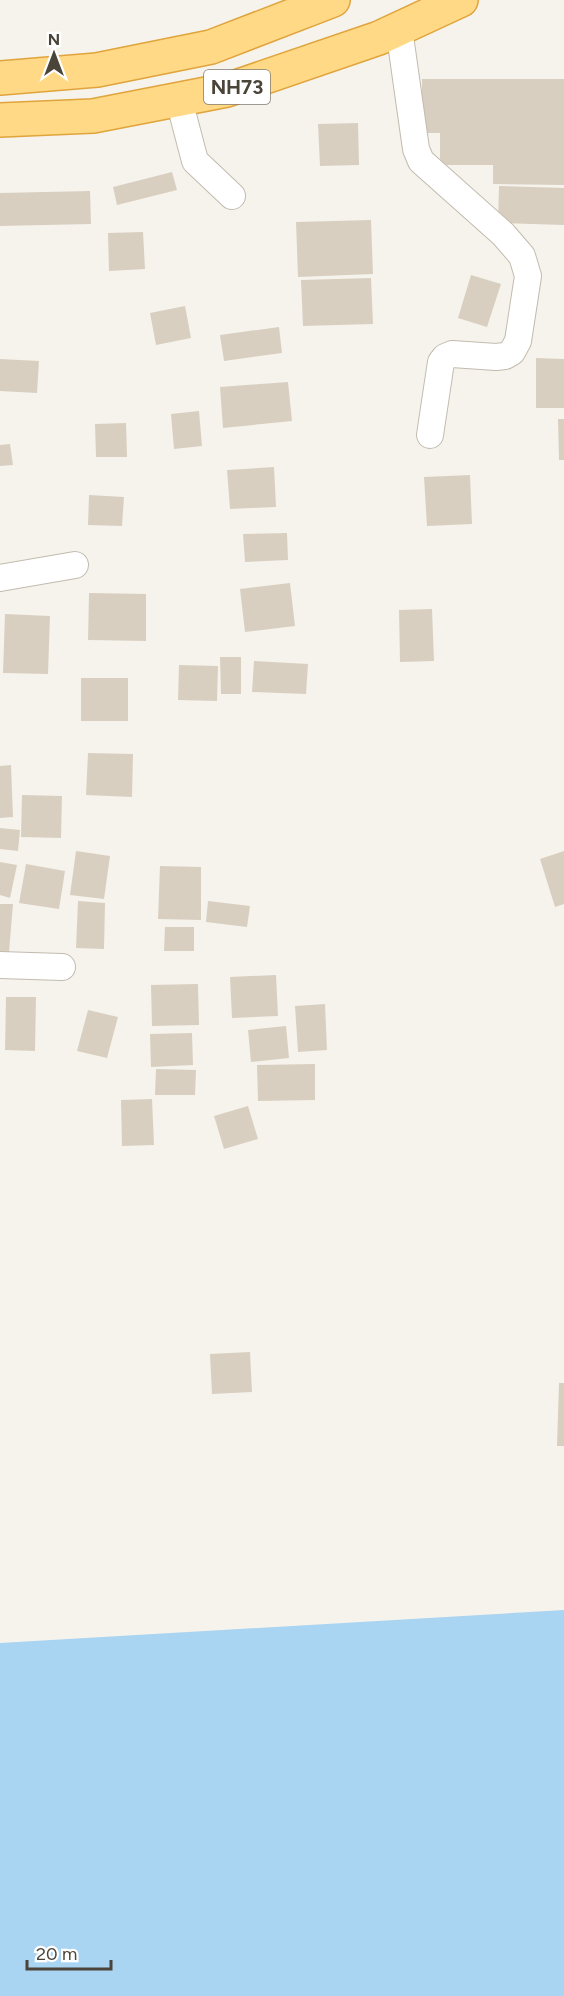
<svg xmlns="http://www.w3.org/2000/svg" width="564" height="1996" viewBox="0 0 564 1996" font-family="Figtree,sans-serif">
<rect width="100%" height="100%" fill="#f6f3ec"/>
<!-- water -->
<path fill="#a9d4f2" d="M564 1610V1996H0V1643Z"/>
<!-- building -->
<path fill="#d8cfc1" d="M422 79H564V185L493 184V165H440V133H422Z
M358 123 359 165 320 166 318 124Z
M172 172 177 190 117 205 113 187Z
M499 186 564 188V225L498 223Z
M90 191 91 224 0 226V193Z
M371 220 373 274 298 277 296 222Z
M143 232 145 269 109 271 108 233Z
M471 275 501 284 487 327 458 318Z
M371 278 373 324 303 326 301 280Z
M185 306 191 338 156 345 150 313Z
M279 327 282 353 224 361 220 335Z
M536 358 564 359V408H536Z
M0 359 39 361 37 393 0 391Z
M288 382 292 421 223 428 220 387Z
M199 411 202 446 174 449 171 414Z
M558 419H564V460H559Z
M126 423 127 457H96L95 424Z
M10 444 13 465 0 466V445Z
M274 467 276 507 230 509 227 470Z
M470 475 472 524 427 526 424 477Z
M89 495 124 497 122 526 88 525Z
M287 533 288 560 245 562 243 534Z
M290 583 295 626 245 632 240 589Z
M89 593 146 594V641L88 640Z
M432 609 434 661 400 662 399 610Z
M5 614 50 616 48 674 3 673Z
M220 657H241V694H221Z
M254 661 308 664 306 694 252 692Z
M179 665 218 666 217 701 178 700Z
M81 678H128V721H81Z
M88 753 133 754 132 797 86 795Z
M11 765 13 817 0 818V766Z
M22 795 62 796 61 838 21 837Z
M0 828 20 830 18 851 0 849Z
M76 851 110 856 104 899 70 895Z
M564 851V904L555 907 540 859Z
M0 862 17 865 10 898 0 895Z
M26 864 65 871 59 909 19 903Z
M160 866 201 867V920L158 919Z
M78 901 105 903 104 949 76 948Z
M208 901 250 906 247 927 206 922Z
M0 904H13L9 952 0 951Z
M165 927H194V951H164Z
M276 975 278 1016 232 1018 230 977Z
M198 984 199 1025 152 1026 151 985Z
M6 997H36L35 1051 5 1050Z
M325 1004 327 1050 298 1052 295 1006Z
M88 1010 118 1017 107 1058 77 1051Z
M286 1026 289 1058 251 1062 248 1030Z
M192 1033 193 1065 151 1067 150 1034Z
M315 1064V1100L258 1101 257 1065Z
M156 1069 196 1070 195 1095H155Z
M152 1099 154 1145 122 1146 121 1100Z
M248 1106 258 1139 224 1149 214 1116Z
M250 1352 252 1392 212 1394 210 1354Z
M559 1383H564V1446H557Z"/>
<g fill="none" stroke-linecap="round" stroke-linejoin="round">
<defs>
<path id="minor" d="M399 29 416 149 421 161 503 234 522 256 528 276 518 341 512 352 505 356 496 357 452 354 445 357 441 362 430 435
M179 100 195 161 232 196
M0 578 75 565
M0 965 62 967"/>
<path id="trunk" d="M0 78 97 70 211 47 333 0
M0 120 93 116 227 90 379 38 461 0"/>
</defs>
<!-- minor casing -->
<use href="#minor" stroke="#c2bbae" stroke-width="28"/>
<!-- trunk casing -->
<use href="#trunk" stroke="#e0a43c" stroke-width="36"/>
<!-- minor -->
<use href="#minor" stroke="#fff" stroke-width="26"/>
<!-- trunk -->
<use href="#trunk" stroke="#ffd985" stroke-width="33"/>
</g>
<g text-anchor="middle" stroke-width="4.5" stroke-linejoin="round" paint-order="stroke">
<!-- shield labels -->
<rect fill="#fff" stroke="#817c74" stroke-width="1.5" x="204" y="70" width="66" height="34" rx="4.5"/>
<g font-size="20" font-weight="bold" fill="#4b4439">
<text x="237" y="94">NH73</text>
</g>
</g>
<!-- north arrow -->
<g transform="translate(54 54)" stroke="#ffffff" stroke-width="4.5" paint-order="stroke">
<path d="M0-4.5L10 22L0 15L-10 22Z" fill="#4b4439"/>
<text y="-9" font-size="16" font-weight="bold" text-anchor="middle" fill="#4b4439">N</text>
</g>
<!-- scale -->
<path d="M27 1960v9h84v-9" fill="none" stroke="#4b4439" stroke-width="3"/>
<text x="36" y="1960" font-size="18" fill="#4b4439" stroke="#ffffff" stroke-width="4.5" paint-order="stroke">20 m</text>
</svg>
